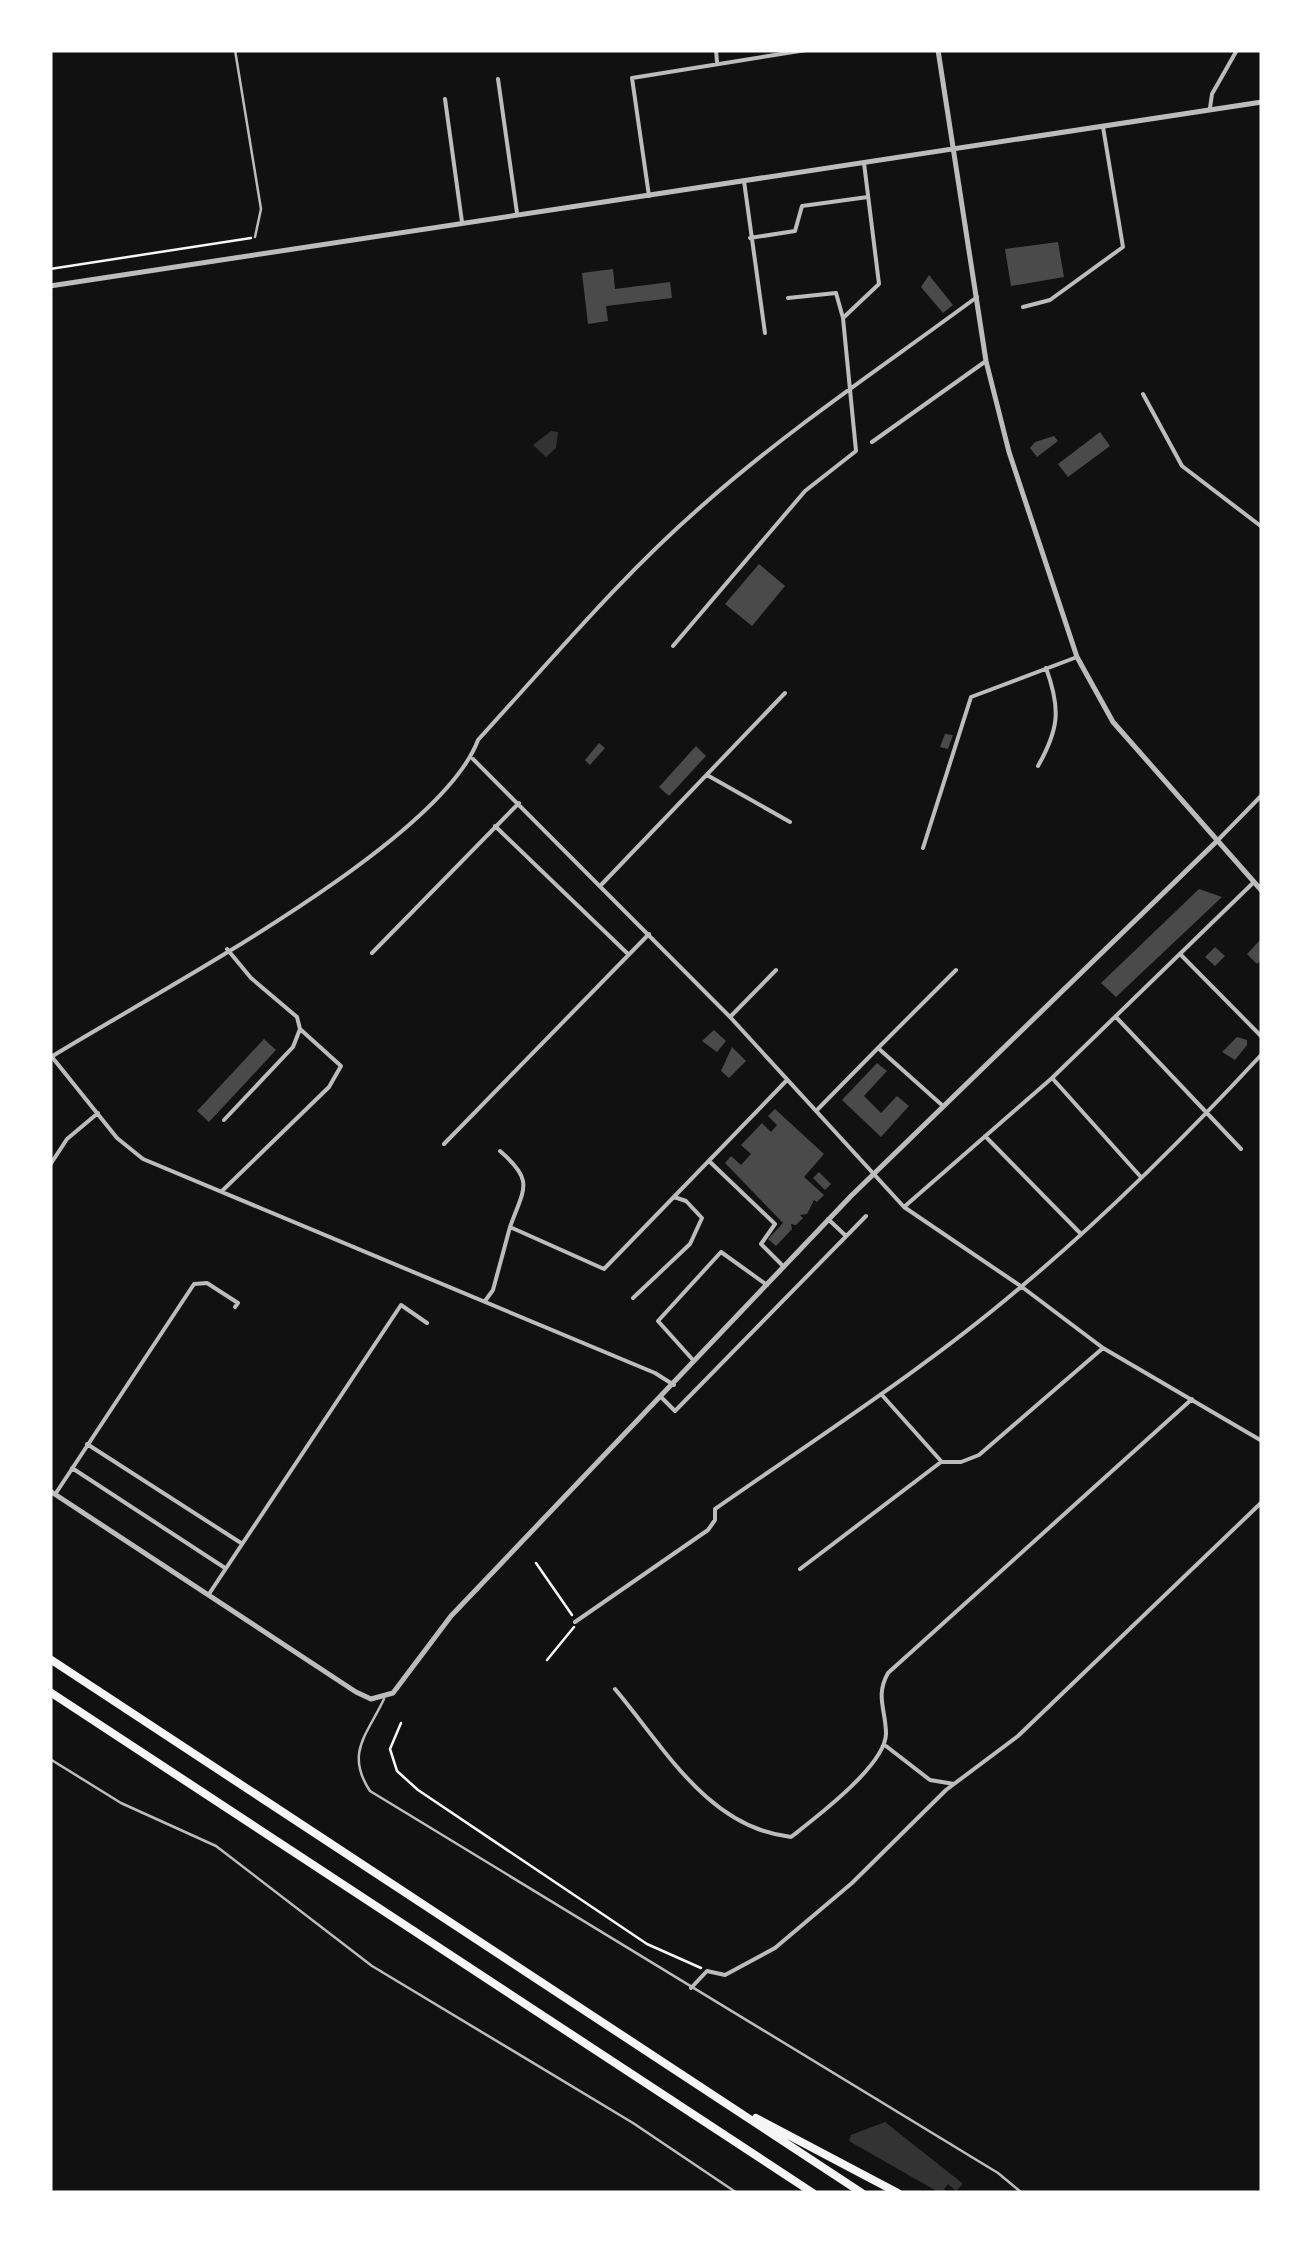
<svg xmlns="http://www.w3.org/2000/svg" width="1312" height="2243" viewBox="0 0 1312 2243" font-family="'Fira Sans Condensed',sans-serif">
<rect width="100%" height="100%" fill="#111"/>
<!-- water -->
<path fill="#333" d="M551 431 558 432 556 448 546 457 533 445Z
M885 2122 962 2183V2185L956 2191 948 2184 944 2189 948 2193H940L849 2141 851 2135Z"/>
<!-- building -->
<path fill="#4a4a4a" d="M1058 242 1064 277 1011 286 1005 249Z
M613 269 615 289 670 282 672 298 606 306 608 321 588 324 582 273Z
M929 275 953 305 943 313 921 287Z
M1100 432 1110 446 1068 477 1058 464Z
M1054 436 1058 441 1037 457 1030 448 1035 442Z
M759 564 785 586 752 626 725 604Z
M945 734 953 735 948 749 940 747Z
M599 743 605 748 590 765 585 760Z
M696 746 706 756 669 796 659 787Z
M1199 889 1222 897 1116 997 1101 983Z
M1262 938V959L1257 964 1247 954Z
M1215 947 1225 956 1215 966 1205 957Z
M714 1030 726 1041 717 1052 702 1041Z
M1237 1037 1247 1040V1045L1235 1060 1222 1052Z
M264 1039 276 1050 209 1122 197 1111Z
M732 1047 746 1061 729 1078 721 1071Z
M877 1063 887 1071 864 1096 881 1113 897 1096 909 1106 881 1137 842 1100Z
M775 1109 824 1154 804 1177 824 1195 817 1202 814 1200 807 1214 800 1215 803 1218 796 1225 791 1224 792 1229 776 1246 768 1239 783 1223 725 1163 731 1156 741 1165 751 1154 741 1145 762 1123 771 1132 777 1125 768 1116Z
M819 1172 831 1184 825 1190 813 1178Z"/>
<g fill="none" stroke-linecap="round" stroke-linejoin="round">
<!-- path -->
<path stroke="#f5f5f5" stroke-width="2.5" d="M50 269 251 238
M536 1563 572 1615
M547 1660 574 1627
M401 1723 390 1749 397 1771 418 1790 647 1944 701 1968"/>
<!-- service -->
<path stroke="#bcbcbc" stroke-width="2.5" d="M235 50 261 209 255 237
M384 1699C367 1735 345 1753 370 1791L998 2173 1022 2193
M50 1759 121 1803 216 1846 372 1966 633 2123 737 2193"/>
<!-- minor -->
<path stroke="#bcbcbc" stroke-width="4" d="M716 50 717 62
M498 79 517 213
M445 99 462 222
M1210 108 1212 94 1237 50
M744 181 765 333
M649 196 632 78 806 50
M750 238 795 231 802 206 868 197
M788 298 836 293 843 318
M1023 307 1050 300 1123 247 1103 127
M1143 394 1182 466 1262 527
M872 442 986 361
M673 646 805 491 856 451 843 318 879 284 864 163
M473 759 730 1017 904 1207 1022 1287 1103 1348 1262 1441
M1038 766C1059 729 1061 709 1046 668
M707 775 790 822
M495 826 627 953
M1217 841 1262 795
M923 848 971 697 1077 657
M602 884 785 693
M372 953 519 803
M1181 955 1262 1037
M731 1016 776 970
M1116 1017 1241 1149
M878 1048 956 970
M51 1057C152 994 439 845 478 740 552 659 621 576 704 504 790 428 885 365 977 297
M52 1057 117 1138 143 1159 655 1373 674 1385
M1053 1079 1140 1176
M816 1111 878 1048 943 1106
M224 1120 293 1047 300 1029
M985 1136 1080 1233
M444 1144 649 934
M500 1151C535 1181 524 1188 510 1227
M709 1161 775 1224 761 1244 784 1267
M50 1165 67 1139 98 1113
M223 1190 329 1087 341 1066 300 1029 297 1017 251 978 227 949
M904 1207 1052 1078 1254 882
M828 1219 846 1236
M633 1298 690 1244 702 1218 686 1201 674 1197
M485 1301 493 1290 510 1227 604 1269 787 1080
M693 1360 658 1321 721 1252 767 1285
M881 1394 941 1461
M662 1398 675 1411 866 1216
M87 1444 241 1543
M72 1468 225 1568
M56 1493 194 1284 207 1283 238 1303 235 1307
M800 1569 941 1462H961L979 1455 1103 1348
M209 1594 401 1305 427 1323
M575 1622 708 1530 715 1520V1509C818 1437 926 1368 1022 1286 1107 1215 1187 1135 1262 1054
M615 1689C664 1747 708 1828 791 1837 815 1818 885 1766 886 1734 886 1710 875 1696 888 1673L1192 1399
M886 1746 930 1780 954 1784
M691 1988 707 1971 725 1975 775 1948 852 1883 946 1790 1018 1736 1262 1502"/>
<!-- tertiary -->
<path stroke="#bcbcbc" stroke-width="5" d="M938 50 986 361 1009 452 1077 657 1113 722 1262 891
M50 286 1262 102
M50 1491 356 1692 371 1699 393 1693 451 1616 851 1196 1217 841"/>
<!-- motorway -->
<path stroke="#f5f5f5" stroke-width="8" d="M50 1659 862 2193
M50 1692 813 2193
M756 2118 898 2193"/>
</g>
<!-- border -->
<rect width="1312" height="2243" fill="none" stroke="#ffffff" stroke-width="105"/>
</svg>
